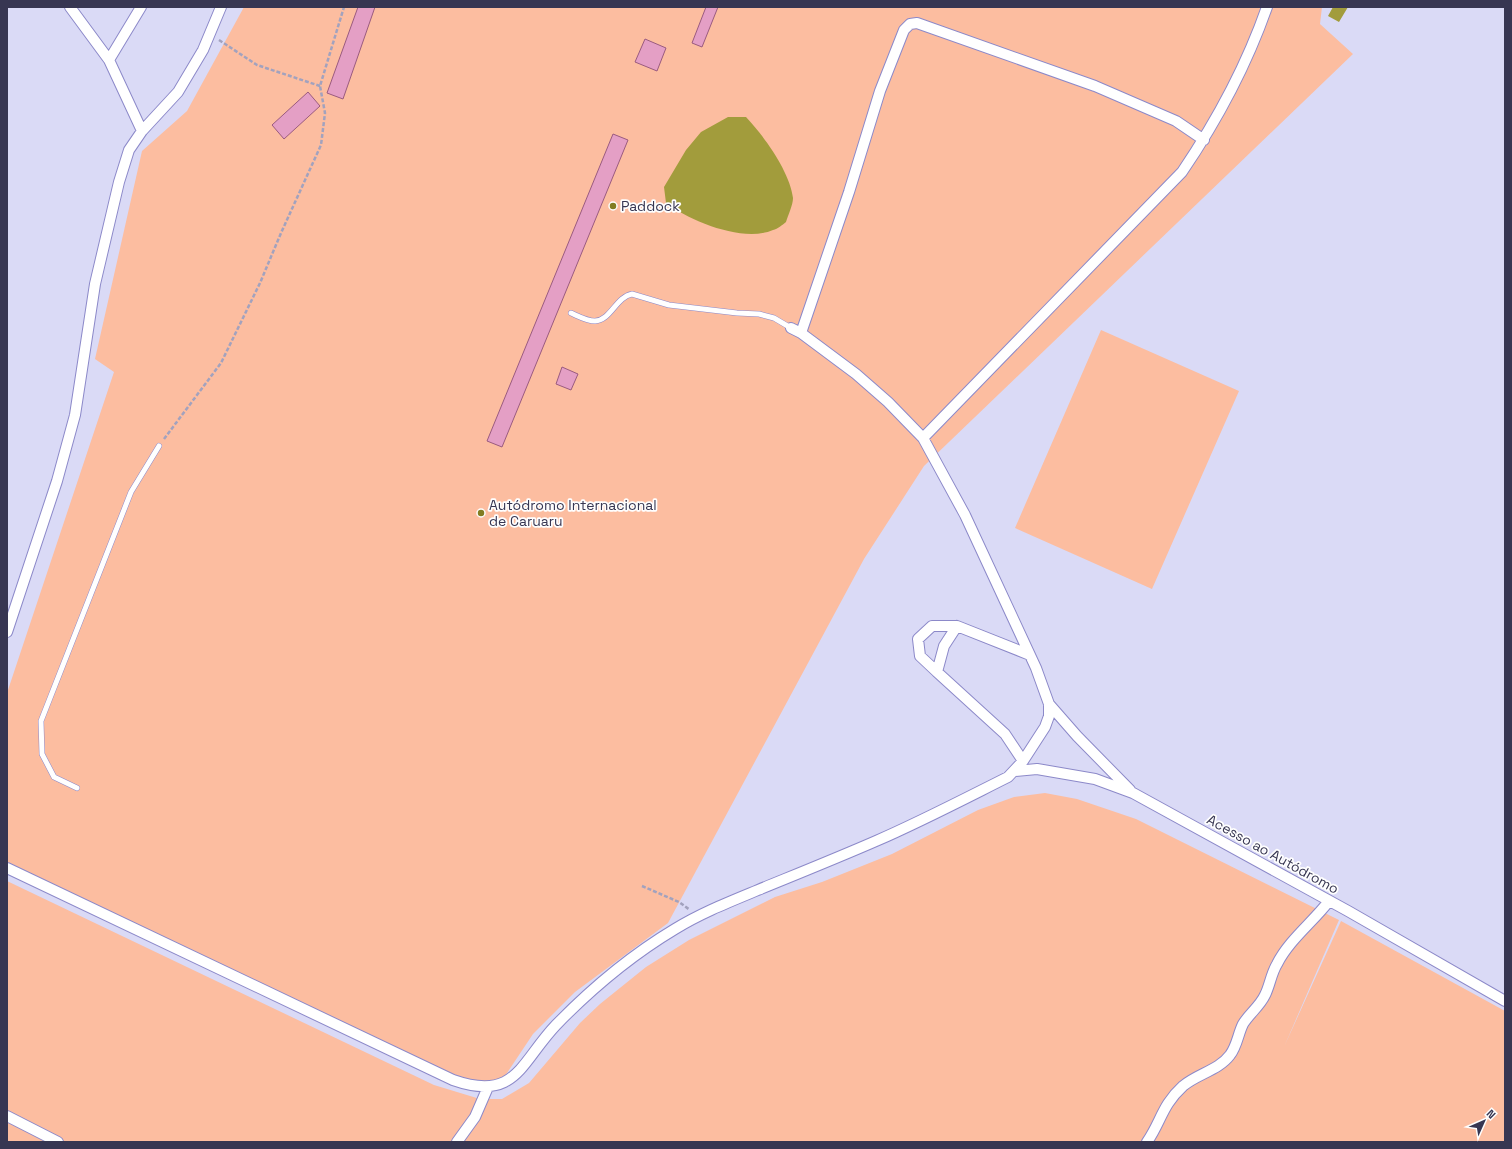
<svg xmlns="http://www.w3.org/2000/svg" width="1512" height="1149" viewBox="0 0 1512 1149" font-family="'Space Grotesk',sans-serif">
<rect width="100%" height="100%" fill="#dadaf6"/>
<!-- green -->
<path fill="#fcbda0" d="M244 7H1322L1320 24 1353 54 924 466 864 559 668 923 575 992 533 1034 501 1082H462L7 862V693L114 372 95 359 142 151 187 111Z
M1101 330 1239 391 1152 589 1015 528Z
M1045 793 1077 799 1136 819 1339 920 1284 1047 1341 921 1505 1011V1142H7V881L434 1085 480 1099H502L529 1083 580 1023 600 1004 646 967 689 940 775 897 822 882 892 854 978 810 1014 797Z"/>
<!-- water -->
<path fill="#a29c3c" d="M1333 7H1348L1339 22 1328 16Z
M728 117H746C764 136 790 172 793 198 793 205 788 215 786 222 782 225 778 229 773 230 743 243 690 221 666 203L664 187 686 150 701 132Z"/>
<!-- building -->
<path fill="#e49fc5" stroke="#9a5b7f" d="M358 7H375L343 99 327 93Z
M706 7H718L702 47 692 43Z
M645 39 666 48 657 71 635 62Z
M308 92 320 106 284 139 272 125Z
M613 134 628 140 502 447 487 441Z
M562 367 578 374 571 390 556 384Z"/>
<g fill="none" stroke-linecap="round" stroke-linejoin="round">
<defs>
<path id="service" d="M571 313C578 316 587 321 595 321 611 320 616 297 632 294L669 305 737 313 759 314 774 318 791 328
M77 788 54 777 42 754 41 721 131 492 159 446"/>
<path id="minor" d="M70 7 109 60 142 131
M109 60 141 7
M801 333 849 192 880 91 904 30 910 24 917 23 1095 86 1176 121 1204 140
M923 438 1182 172C1216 122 1247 64 1267 7
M7 632 57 481 75 415 95 284 119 182 129 150 142 131 178 92 203 50 221 7
M937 672 920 656 918 639 932 626H957
M1049 704 1077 736 1130 790
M1023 761 1005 734 937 672 944 646 957 626 1030 655
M1015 771 1037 769 1095 779 1133 793 1348 911 1505 1001
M7 868 453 1080C516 1102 520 1063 556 1025 592 988 630 956 675 929 701 913 729 902 758 890 797 874 837 858 876 841 920 822 964 799 1008 777L1023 761 1045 727 1049 716V704L1036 668 965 515 923 438 888 402 856 374 801 333 791 328
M7 1116 58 1142
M457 1142 475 1117 488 1087
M1147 1142C1161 1122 1162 1105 1183 1086 1197 1074 1219 1070 1230 1055 1237 1046 1238 1034 1243 1024 1249 1014 1260 1006 1265 995 1270 985 1271 974 1277 964 1289 940 1313 922 1329 901"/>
</defs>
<!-- service casing -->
<use href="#service" stroke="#8c89c9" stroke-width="6"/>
<!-- minor casing -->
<use href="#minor" stroke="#8c89c9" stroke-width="12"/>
<!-- path -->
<path stroke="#a2a2be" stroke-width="2.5" stroke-dasharray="4 2" stroke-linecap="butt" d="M219 40 257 65 320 86
M164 439 221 363 260 283 281 233 321 145 325 113 320 86 344 7
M642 886 679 902 690 910"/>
<!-- service -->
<use href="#service" stroke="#fff" stroke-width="5"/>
<!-- minor -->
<use href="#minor" stroke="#fff" stroke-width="10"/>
</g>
<!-- markers -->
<g fill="#827c22" stroke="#fefefe" stroke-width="1.5">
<circle cx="613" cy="206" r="4"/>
<circle cx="481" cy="513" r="4"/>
</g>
<g text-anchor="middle" stroke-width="3.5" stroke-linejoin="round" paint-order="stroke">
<!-- poi labels -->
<g font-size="14" fill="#373652" stroke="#fefefe" text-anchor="start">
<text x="621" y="211">Paddock</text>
<text x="489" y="510">Autódromo Internacional<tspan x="489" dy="16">de Caruaru</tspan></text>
</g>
<!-- street labels -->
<g font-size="14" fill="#373652" stroke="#fefefe">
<text transform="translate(1273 854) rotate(29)" y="5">Acesso ao Autódromo</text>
</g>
</g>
<!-- border -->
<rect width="1512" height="1149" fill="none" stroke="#373652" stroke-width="16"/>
<!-- north arrow -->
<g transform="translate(1484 1121) rotate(45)" stroke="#fefefe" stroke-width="3" paint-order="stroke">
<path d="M0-3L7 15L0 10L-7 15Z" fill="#373652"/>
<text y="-6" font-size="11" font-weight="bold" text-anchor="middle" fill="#373652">N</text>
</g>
</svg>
